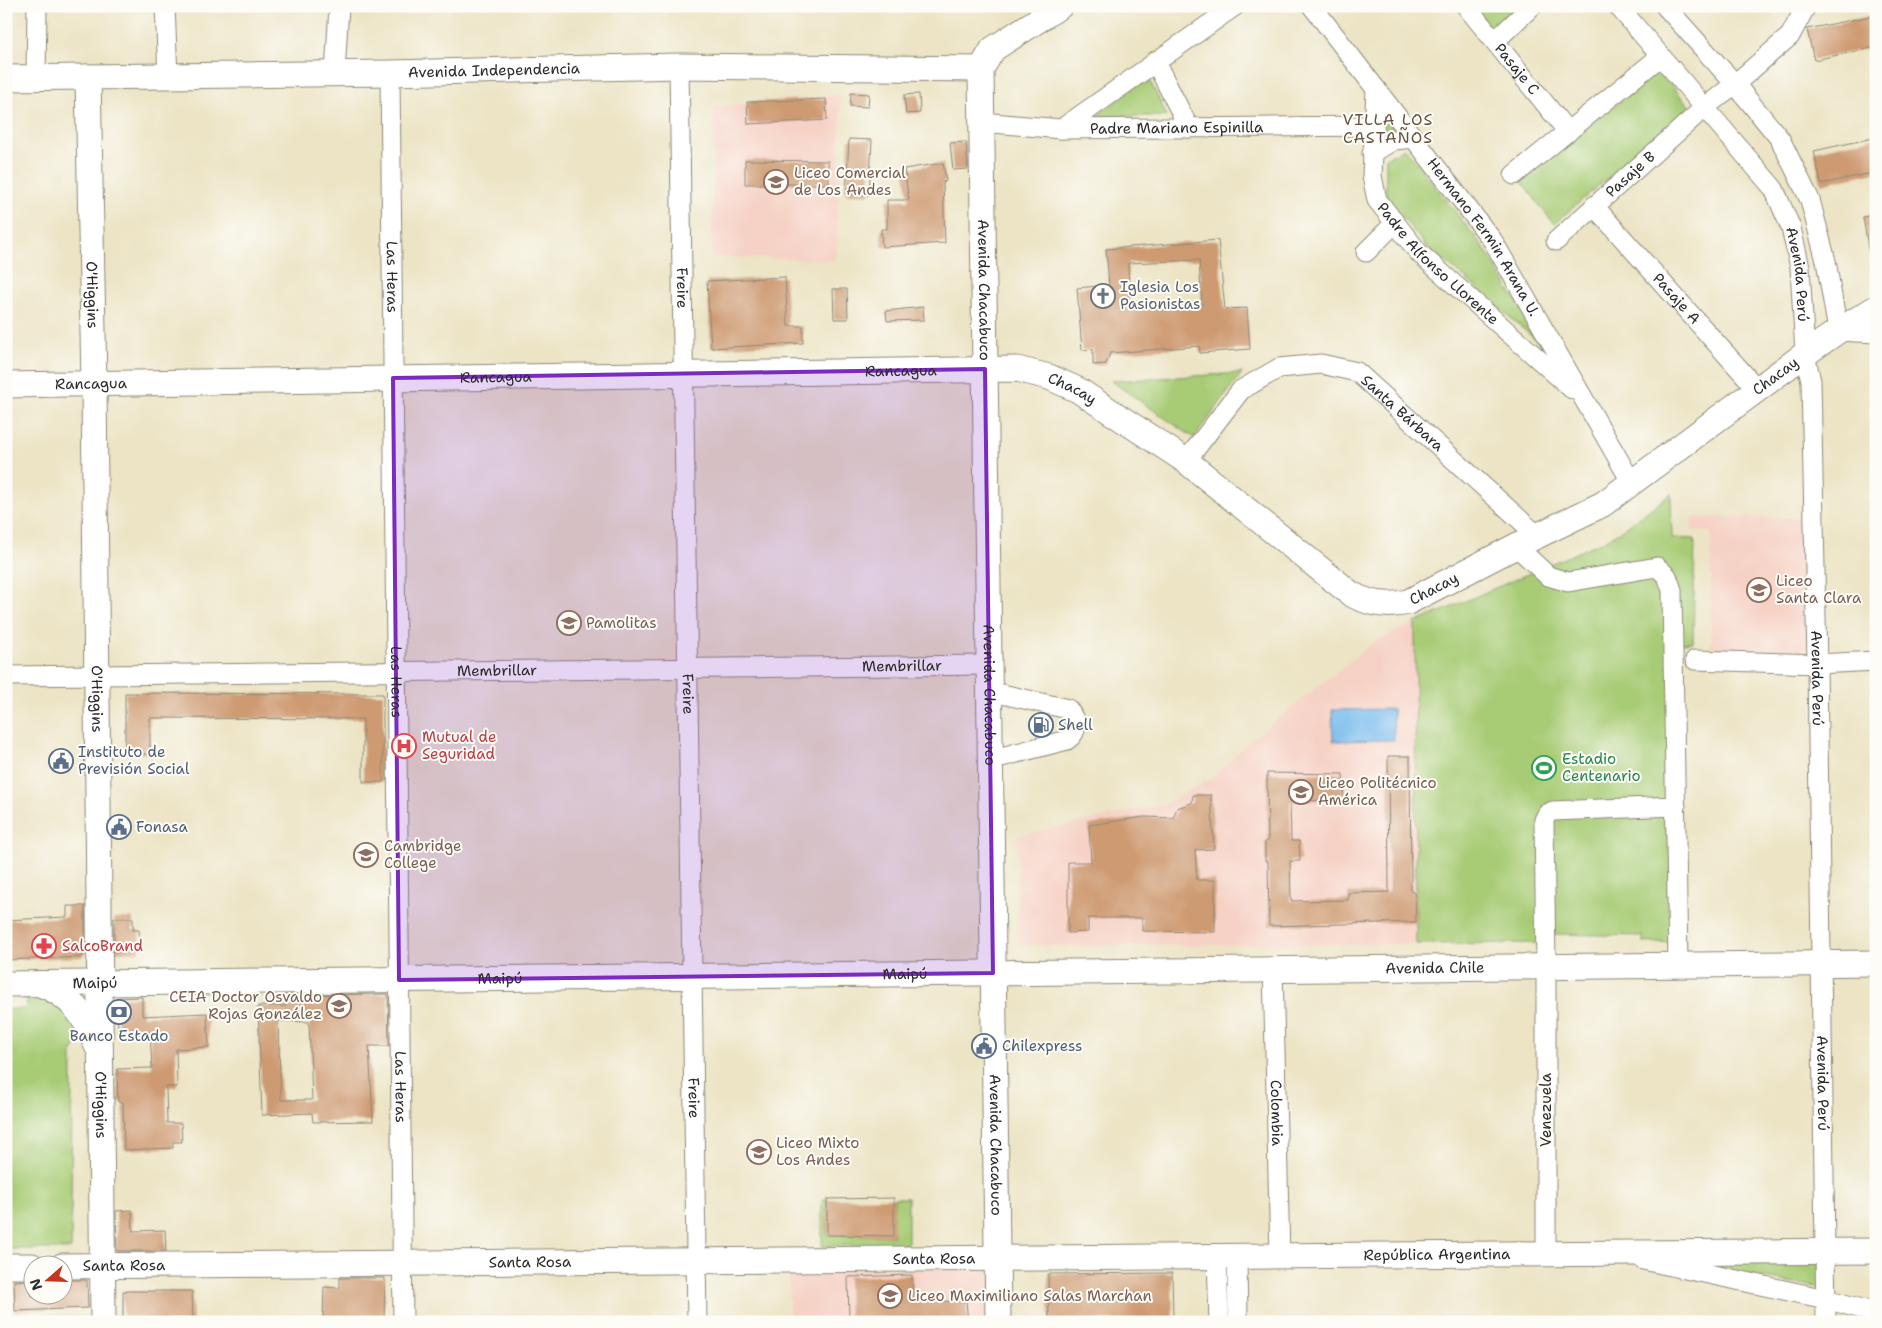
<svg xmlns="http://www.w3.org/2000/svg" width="1882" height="1328" viewBox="0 0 1882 1328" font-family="'Shantell Sans',sans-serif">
<rect width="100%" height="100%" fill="#fdfcf7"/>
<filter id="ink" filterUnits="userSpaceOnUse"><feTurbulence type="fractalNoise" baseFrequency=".02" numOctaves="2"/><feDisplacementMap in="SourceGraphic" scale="10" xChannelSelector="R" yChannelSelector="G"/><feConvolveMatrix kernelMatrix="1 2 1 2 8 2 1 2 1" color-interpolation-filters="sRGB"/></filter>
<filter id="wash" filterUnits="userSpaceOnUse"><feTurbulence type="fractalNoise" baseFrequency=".0096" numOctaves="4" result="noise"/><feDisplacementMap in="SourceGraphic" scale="20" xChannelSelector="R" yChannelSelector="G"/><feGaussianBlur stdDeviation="1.12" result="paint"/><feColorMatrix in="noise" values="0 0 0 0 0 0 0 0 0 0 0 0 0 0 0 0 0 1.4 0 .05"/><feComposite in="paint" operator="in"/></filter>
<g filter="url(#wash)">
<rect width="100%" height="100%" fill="#ece4c5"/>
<!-- built -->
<path fill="#f6d1c5" d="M841 95 836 260 712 257 714 107Z
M1692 517 1807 518 1809 649 1711 650V532L1692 531Z
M1415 623 1416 944 1018 946 1017 836 1164 804 1212 779 1246 744 1377 640Z
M991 1268V1322H789V1270Z"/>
<!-- green -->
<path fill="#a8cc76" stroke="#6a7c50" d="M1472 6H1515L1516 8 1492 29Z
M1659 70 1690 107 1554 224 1521 181Z
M1148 77 1167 116H1097Z
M1383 112 1396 131 1381 137Z
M1405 148 1484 248 1544 347 1457 271 1429 250 1386 197V158Z
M1242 373 1194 438 1111 381Z
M1671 494 1672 538 1695 539 1693 642 1673 644 1675 942 1643 943V936L1553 934 1552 943 1416 944 1415 623 1610 538Z
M29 993 49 995 84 1034 72 1051 71 1249H6V1009H25Z
M894 1198H908V1245L822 1246V1199H827V1235L893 1236Z
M1819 1257 1822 1288 1664 1260Z"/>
<!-- water -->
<path fill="#77bbed" stroke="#51738c" d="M1393 709 1394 740 1333 741 1332 710Z"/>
<g id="blocks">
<!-- building -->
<path fill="#cd9a71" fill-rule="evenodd" d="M1871 16 1876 47 1814 60 1807 29Z
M851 93 869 94 868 107 850 106Z
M919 94 920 113 906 114 904 95Z
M826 99 827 120 748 124 747 102Z
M1873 138 1876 151V172L1821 184 1814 151Z
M849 139 872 140 869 195 846 194Z
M966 142 968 169 953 170 950 143Z
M745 160 828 161 829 184H745Z
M943 163 946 181 943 182 945 243 882 247 881 229H887V200H909L904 169Z
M1876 214V252L1869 253 1863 217Z
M1218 240 1225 309 1247 308 1250 349 1200 353 1199 346 1110 353 1106 364 1093 365V349L1082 350 1077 288 1109 285 1106 249ZM1199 260 1202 305 1129 307 1128 263Z
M785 277 788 326H803V343L711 348 707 281Z
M833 289H847L848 319H834Z
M923 307 924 320 887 321 886 311Z
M125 693 383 694V782H363V719L150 718V754H125Z
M1388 756H1410L1411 892H1415L1416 922 1269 926 1268 861H1265V841H1268L1267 773 1343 774 1344 800 1290 801 1291 841H1299L1300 861H1290L1291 901 1348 900V893L1389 892Z
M1193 795H1211L1214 849 1195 850 1197 880H1215V932L1142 931V918H1088V932L1068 933V862H1091L1089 825 1144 817 1173 818 1177 808 1192 803Z
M67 906H85V954L82 957 6 960V920L67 917Z
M114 918H133V930H139L140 952H114Z
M388 994 389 1046H369L373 1121 313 1122 312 1113 262 1115 258 1006H286V995ZM278 1021 309 1022 312 1100H281Z
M142 997V1016L207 1013 209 1047 176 1049 177 1087H166L167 1123H181L182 1142H173V1148L124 1150 123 1102H118L117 1069 152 1068 150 1032 118 1033 117 998Z
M894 1198V1236L827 1235V1199Z
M132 1210 133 1231 165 1230 166 1251H117L116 1211Z
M1172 1273 1173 1320 1049 1321 1048 1274Z
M912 1275 913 1302 966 1301 968 1322H849L848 1277Z
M340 1278H385L384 1322H323L324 1287 340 1288Z
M32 1280V1296H62V1280H87L88 1308 15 1311 14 1281Z
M123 1291H192L193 1322H123Z"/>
</g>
</g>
<g filter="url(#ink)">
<use href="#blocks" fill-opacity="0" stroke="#8c8878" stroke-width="1"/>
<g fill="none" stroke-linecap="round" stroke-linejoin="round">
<defs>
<g id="minor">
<path d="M165 6 168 76"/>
<path id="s1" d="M1312 6 1493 241 1632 483"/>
<path id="s2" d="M1466 6 1568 132"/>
<path id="s3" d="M1618 6 1774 189 1791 228 1800 267 1805 354 1811 381 1817 664 1826 1322"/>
<path d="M1665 6 1735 84 1780 139 1810 200 1826 261 1838 331 1876 333"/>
<path d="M1495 41 1532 6"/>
<path d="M1155 61 1189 128"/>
<path id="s4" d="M679 66 697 1322"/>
<path d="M335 73 339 6"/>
<path id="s5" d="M390 73 403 1322"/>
<path d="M36 78 37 6"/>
<path id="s6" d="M1376 89 1372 176 1377 200 1419 253 1572 389"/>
<path id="s7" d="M981 122 1061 129 1374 126"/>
<path d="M1061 129 1235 6"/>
<path d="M1372 153 1394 140 1414 138"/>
<path d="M1514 175 1661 56"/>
<path id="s8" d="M1594 206 1758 390"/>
<path id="s9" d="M1556 241 1704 108 1735 84 1790 36 1806 6"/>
<path d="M1366 252 1395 223"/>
<path id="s10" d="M1186 461 1241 390 1279 368 1321 364 1357 372 1538 536"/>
<path d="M1516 546 1548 576 1568 582 1657 567 1667 576 1672 590 1678 965"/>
<path d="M1695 660 1817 664 1876 661"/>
<path id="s11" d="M6 676 989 665"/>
<path d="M989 691 1068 709C1076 720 1080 731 1067 740L990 760"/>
<path id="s12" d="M1273 969 1280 1257"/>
<path d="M1546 1254V966L1544 820 1547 814 1553 811 1676 806"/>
<path d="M1217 1257 1219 1322"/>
<path d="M1237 1257 1238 1322"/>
<path d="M1643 1260 1826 1299 1876 1313"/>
</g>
<g id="major">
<path id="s13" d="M981 69 998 1322"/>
<path d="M981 69 993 49 1060 6"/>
<path id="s14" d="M88 77 94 383 103 1322"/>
<path id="s15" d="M6 78 390 73 679 66 981 69"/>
<path id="s16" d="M6 385 1017 369 1049 377 1078 390 1186 461 1351 594C1369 604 1388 607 1408 602L1516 546 1603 504 1805 354 1838 331 1876 308"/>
<path id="s17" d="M6 984 1876 963"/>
<path d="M40 984C71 995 86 1017 97 1046"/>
<path d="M6 1266H32"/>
<path id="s18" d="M62 1266 1876 1251"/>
</g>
</defs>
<!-- minor casing -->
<use href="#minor" stroke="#8c8878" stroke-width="21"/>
<!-- major casing -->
<use href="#major" stroke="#8c8878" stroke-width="27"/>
<!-- minor -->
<use href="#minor" stroke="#fff" stroke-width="19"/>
<!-- major -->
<use href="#major" stroke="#fff" stroke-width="25"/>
</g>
</g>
<!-- marked area -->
<path fill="#7b2cbf" fill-opacity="0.2" stroke="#7b2cbf" stroke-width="4" stroke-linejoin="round" d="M985 369 993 973 399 980 393 378Z"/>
<!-- icons -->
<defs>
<symbol id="school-ring" viewBox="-11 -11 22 22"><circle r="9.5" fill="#fdfcf7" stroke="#8d6e63" stroke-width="1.5"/><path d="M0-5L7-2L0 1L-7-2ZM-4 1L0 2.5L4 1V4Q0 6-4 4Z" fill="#8d6e63"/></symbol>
<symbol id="church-ring" viewBox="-11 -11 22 22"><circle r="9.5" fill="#fdfcf7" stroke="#6b7280" stroke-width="1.5"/><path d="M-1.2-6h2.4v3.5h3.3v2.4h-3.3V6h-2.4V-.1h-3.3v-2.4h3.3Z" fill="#6b7280"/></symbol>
<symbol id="fuel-ring" viewBox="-11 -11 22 22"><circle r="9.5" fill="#fdfcf7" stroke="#5c6f8a" stroke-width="1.5"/><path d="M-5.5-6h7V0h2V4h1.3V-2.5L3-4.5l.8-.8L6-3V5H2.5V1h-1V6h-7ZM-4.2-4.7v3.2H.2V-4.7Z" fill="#5c6f8a"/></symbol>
<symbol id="hospital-ring" viewBox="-11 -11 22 22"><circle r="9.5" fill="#fdfcf7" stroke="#e0444e" stroke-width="1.5"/><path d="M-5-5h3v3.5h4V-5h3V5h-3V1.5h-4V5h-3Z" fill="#e0444e"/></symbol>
<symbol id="civic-ring" viewBox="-11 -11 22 22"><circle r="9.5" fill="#fdfcf7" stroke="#5c6f8a" stroke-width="1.5"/><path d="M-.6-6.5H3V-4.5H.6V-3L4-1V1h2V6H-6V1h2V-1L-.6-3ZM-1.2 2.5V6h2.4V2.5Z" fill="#5c6f8a"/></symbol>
<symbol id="stadium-ring" viewBox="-11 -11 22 22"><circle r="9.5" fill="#fdfcf7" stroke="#2e9e5b" stroke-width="1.5"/><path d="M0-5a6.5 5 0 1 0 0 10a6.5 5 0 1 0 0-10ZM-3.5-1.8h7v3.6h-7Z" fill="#2e9e5b"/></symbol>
<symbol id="pharmacy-ring" viewBox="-11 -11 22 22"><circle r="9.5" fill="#fdfcf7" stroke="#e0444e" stroke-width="1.5"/><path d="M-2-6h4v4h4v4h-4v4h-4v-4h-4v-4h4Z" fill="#e0444e"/></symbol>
<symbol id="bank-ring" viewBox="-11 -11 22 22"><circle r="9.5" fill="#fdfcf7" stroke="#5c6f8a" stroke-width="1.5"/><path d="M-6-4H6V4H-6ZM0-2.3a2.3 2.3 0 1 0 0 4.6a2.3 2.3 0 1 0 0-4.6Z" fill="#5c6f8a"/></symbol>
</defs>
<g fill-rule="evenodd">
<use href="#school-ring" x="762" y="168" width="28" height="28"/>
<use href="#church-ring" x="1089" y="282" width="28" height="28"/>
<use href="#school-ring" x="1745" y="576" width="28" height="28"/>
<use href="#school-ring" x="555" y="609" width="28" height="28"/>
<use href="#fuel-ring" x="1027" y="711" width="28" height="28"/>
<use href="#hospital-ring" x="390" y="732" width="28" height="28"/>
<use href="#civic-ring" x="47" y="747" width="28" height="28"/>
<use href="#stadium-ring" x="1530" y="754" width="28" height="28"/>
<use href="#school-ring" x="1287" y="778" width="28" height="28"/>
<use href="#civic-ring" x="105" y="813" width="28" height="28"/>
<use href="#school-ring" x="352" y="841" width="28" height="28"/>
<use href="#pharmacy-ring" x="30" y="932" width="28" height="28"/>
<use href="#school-ring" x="325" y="992" width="28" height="28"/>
<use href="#bank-ring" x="105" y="998" width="28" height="28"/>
<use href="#civic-ring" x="970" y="1032" width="28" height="28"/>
<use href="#school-ring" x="745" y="1138" width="28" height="28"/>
<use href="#school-ring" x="876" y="1282" width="28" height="28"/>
</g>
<g text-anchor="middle" stroke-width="4" stroke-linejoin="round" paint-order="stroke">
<!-- street labels -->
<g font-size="15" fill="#2b2b2b" stroke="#fdfcf7">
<text dy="5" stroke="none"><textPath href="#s2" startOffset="81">Pasaje C</textPath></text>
<text dy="5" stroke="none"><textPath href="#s15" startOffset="488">Avenida Independencia</textPath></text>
<text dy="5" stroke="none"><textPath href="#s7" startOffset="196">Padre Mariano Espinilla</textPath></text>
<text dy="5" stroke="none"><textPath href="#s9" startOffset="100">Pasaje B</textPath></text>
<text dy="5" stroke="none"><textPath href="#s1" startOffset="288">Hermano Fermin Arana U.</textPath></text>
<text dy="5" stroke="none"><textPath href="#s6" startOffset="200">Padre Alfonso Llorente</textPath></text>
<text dy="5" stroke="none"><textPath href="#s3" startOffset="330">Avenida Perú</textPath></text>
<text dy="5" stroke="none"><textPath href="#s5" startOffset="204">Las Heras</textPath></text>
<text dy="5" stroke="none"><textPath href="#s4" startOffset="222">Freire</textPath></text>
<text dy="5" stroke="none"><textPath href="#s13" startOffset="221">Avenida Chacabuco</textPath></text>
<text dy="5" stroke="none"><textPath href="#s14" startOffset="218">O'Higgins</textPath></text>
<text dy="5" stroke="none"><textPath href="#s8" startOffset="124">Pasaje A</textPath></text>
<text dy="5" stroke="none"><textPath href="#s16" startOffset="895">Rancagua</textPath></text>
<text dy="5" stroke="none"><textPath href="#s16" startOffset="1909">Chacay</textPath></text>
<text dy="5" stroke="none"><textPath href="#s16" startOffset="490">Rancagua</textPath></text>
<text dy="5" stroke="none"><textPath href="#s16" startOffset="85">Rancagua</textPath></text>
<text dy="5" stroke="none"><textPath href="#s16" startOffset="1070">Chacay</textPath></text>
<text dy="5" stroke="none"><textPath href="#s10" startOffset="274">Santa Bárbara</textPath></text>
<text dy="5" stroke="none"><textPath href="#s16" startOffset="1505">Chacay</textPath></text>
<text dy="5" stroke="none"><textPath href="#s11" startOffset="896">Membrillar</textPath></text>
<text dy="5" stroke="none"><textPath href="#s11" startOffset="491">Membrillar</textPath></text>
<text dy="5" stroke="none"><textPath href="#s3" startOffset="735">Avenida Perú</textPath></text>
<text dy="5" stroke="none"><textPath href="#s5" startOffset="609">Las Heras</textPath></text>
<text dy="5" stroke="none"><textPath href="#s4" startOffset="628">Freire</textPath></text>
<text dy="5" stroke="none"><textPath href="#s13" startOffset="626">Avenida Chacabuco</textPath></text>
<text dy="5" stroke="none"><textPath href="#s14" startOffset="622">O'Higgins</textPath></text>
<text dy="5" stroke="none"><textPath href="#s17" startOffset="1429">Avenida Chile</textPath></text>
<text dy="5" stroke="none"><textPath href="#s17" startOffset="899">Maipú</textPath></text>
<text dy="5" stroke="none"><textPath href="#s17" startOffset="494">Maipú</textPath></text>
<text dy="5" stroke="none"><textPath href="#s17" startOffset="89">Maipú</textPath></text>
<text dy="5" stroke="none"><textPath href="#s3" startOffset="1140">Avenida Perú</textPath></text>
<text dy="5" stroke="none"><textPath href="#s5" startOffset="1014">Las Heras</textPath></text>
<text dy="5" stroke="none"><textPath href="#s4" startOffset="1032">Freire</textPath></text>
<text dy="5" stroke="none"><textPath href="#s14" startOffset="1028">O'Higgins</textPath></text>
<text transform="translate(1546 1110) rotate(-90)" y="5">Venezuela</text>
<text dy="5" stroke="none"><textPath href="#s12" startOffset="144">Colombia</textPath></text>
<text dy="5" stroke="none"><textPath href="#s13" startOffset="1076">Avenida Chacabuco</textPath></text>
<text dy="5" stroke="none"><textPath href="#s18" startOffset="1375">República Argentina</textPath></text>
<text dy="5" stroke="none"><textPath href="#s18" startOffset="872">Santa Rosa</textPath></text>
<text dy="5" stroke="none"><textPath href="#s18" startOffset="468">Santa Rosa</textPath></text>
<text dy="5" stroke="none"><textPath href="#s18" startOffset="62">Santa Rosa</textPath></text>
</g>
<!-- education labels -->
<g font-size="15" fill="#785e54" stroke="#fdfcf7" text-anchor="start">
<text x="794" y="178">Liceo Comercial<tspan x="794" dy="17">de Los Andes</tspan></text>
<text x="1776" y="586">Liceo<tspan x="1776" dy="17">Santa Clara</tspan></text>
<text x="586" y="628">Pamolitas</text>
<text x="1318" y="788">Liceo Politécnico<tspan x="1318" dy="17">América</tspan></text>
<text x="384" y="851">Cambridge<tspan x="384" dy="17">College</tspan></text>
<text x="322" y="1002" text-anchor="end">CEIA Doctor Osvaldo<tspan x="322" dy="17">Rojas González</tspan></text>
<text x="776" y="1148">Liceo Mixto<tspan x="776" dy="17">Los Andes</tspan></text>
<text x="908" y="1301">Liceo Maximiliano Salas Marchan</text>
</g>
<!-- worship labels -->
<g font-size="15" fill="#5b616d" stroke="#fdfcf7" text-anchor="start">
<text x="1120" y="292">Iglesia Los<tspan x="1120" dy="17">Pasionistas</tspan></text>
</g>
<!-- service labels -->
<g font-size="15" fill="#4e5e75" stroke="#fdfcf7" text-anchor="start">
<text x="1058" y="730">Shell</text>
<text x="78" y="757">Instituto de<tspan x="78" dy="17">Previsión Social</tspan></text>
<text x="136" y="832">Fonasa</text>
<text x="119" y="1041" text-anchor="middle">Banco Estado</text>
<text x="1002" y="1051">Chilexpress</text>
</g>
<!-- health labels -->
<g font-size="15" fill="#be3a42" stroke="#fdfcf7" text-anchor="start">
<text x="422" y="742">Mutual de<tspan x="422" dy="17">Seguridad</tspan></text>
<text x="62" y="951">SalcoBrand</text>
</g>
<!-- leisure labels -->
<g font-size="15" fill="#27864d" stroke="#fdfcf7" text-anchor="start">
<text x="1562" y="764">Estadio<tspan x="1562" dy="17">Centenario</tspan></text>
</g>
<!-- neighbourhood labels -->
<g font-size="16" letter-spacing="1" fill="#645244" stroke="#fdfcf7">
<text x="1388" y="125">VILLA LOS<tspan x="1388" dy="18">CASTAÑOS</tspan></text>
</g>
</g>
<!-- margin -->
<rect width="1882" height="1328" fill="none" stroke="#fdfcf7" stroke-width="25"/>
<!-- north arrow -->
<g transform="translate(48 1280) rotate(250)"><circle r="24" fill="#fdfcf7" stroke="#a9a8a5"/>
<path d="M0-4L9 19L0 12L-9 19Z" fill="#c8321e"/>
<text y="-8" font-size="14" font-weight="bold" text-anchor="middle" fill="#2b2b2b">N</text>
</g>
</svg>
